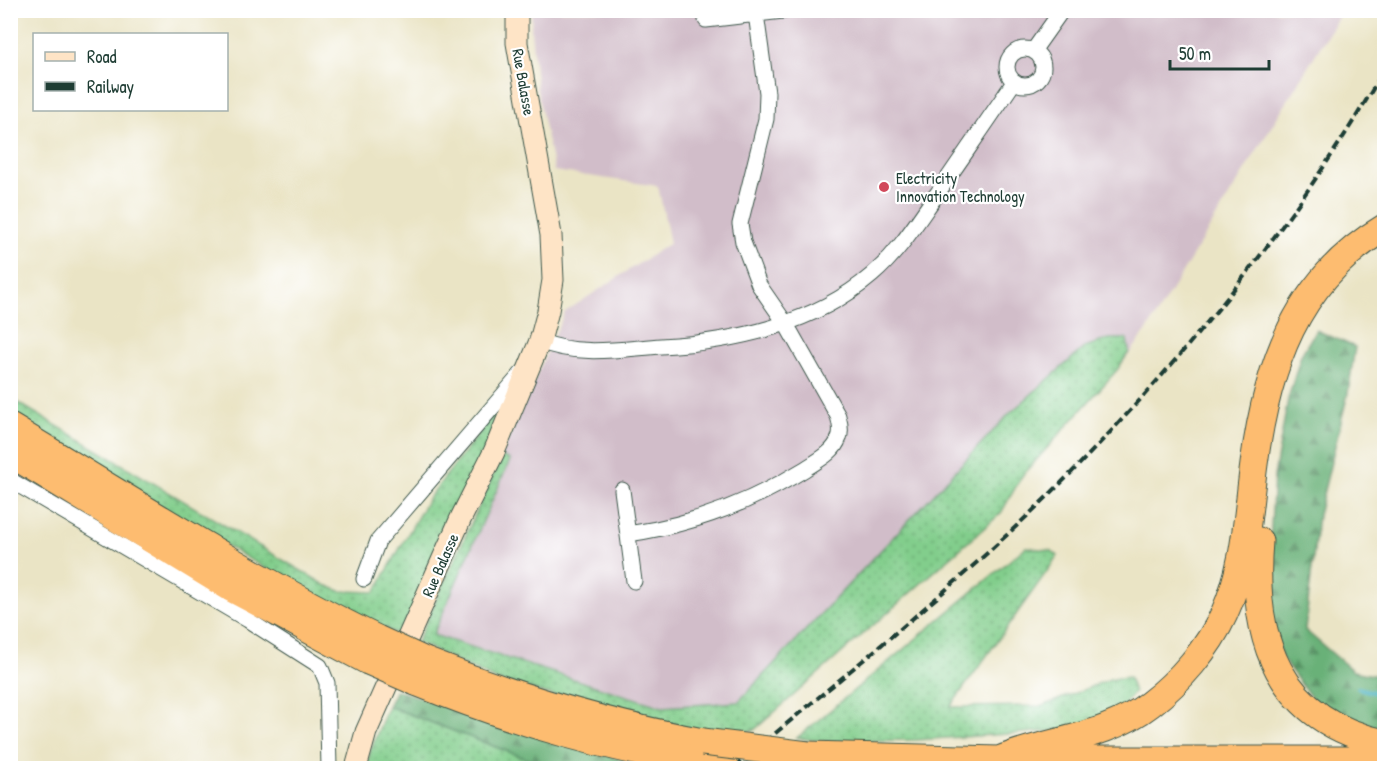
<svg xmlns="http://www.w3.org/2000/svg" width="1395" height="779" viewBox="0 0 1395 779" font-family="'Patrick Hand',sans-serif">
<defs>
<pattern id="grass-dots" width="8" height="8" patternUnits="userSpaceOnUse" patternTransform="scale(1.5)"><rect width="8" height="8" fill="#82ce8c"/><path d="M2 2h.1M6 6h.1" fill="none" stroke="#6aa873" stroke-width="1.8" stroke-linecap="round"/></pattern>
<pattern id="forest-firs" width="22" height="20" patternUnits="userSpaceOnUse" patternTransform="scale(1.5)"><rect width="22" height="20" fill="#69b178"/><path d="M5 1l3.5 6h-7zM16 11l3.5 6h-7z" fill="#569163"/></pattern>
</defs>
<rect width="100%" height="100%" fill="#fff"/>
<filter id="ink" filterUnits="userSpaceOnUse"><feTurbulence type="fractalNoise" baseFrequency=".0167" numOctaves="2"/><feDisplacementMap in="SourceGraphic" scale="12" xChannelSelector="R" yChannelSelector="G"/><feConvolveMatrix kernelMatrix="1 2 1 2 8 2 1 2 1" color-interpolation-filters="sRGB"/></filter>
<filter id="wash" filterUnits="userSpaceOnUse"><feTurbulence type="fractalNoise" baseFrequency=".008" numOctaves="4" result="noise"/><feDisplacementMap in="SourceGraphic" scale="24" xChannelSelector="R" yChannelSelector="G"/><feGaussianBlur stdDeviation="1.35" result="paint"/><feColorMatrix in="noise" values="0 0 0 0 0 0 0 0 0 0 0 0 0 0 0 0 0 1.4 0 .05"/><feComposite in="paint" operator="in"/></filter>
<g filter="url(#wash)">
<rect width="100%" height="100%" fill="#eae4c5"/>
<!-- industrial -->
<path fill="#d1bdc9" d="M532 11H1342L1146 332 1117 370 1022 476 1001 513 753 731 718 729 693 731 417 642 565 312 670 243 658 186 554 171 537 90 531 31Z"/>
<!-- grass -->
<path fill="url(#grass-dots)" stroke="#508660" stroke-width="1.5" d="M1109 339H1127L1129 352 1117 370 1022 476 1001 513 753 731 718 729 693 731 498 681 417 642 502 456 510 460 433 635 662 707 738 702 1009 414 1085 347Z
M10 398 325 585 340 591 375 592 428 499 499 407 504 411 402 636 322 602 11 418Z
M1026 547 1052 551 1058 556 950 707 1043 706 1110 679 1129 677 1134 692 1122 707 1068 730 916 740 824 741 797 738Z
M388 706 551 768H367L370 752Z"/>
<!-- forest -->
<path fill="url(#forest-firs)" stroke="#447756" stroke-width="1.5" d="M1316 330 1355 347 1348 393 1318 515 1305 630 1353 671 1384 677V737L1313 700 1281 657 1267 593 1274 476 1288 399 1301 355Z
M396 690 648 768H551L388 706Z"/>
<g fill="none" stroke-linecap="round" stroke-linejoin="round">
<!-- stream -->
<path stroke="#44b0c2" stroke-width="4" d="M1358 688 1384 695"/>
</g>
</g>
<g filter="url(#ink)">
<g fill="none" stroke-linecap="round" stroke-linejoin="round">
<defs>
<path id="street" d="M706 20 792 10
M1007 67a18 18 0 1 1 36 0a18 18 0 1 1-36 0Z
M1033 51 1062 10
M540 341C578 357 620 349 661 346 734 342 815 324 872 275 899 252 917 222 937 194 963 156 989 119 1014 82
M10 480 248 620 320 666 327 683 329 768
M622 490 634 581
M628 534C692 525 750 503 805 469 817 461 834 453 839 438 842 431 840 423 838 416L786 324 759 285 743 242 740 224 766 119 767 93 756 14
M364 579 378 541 522 373"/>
<path id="secondary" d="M356 768 366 732 461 518 494 452 540 341 548 311 553 280 551 235 517 43V10"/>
<path id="highway" d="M10 427C131 500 250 577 377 639
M10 453 231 588 368 661
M1259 541C1251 639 1278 720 1384 743
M425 661C516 697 607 724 703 742
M416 682C522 725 613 750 726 768
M808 755 999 760H1384
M999 760C1049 739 1105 739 1150 704 1180 681 1208 649 1224 614 1246 566 1247 515 1254 464 1267 367 1296 280 1384 228"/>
</defs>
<!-- street casing -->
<use href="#street" stroke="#3d564a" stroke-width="17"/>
<!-- secondary casing -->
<use href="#secondary" stroke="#3d564a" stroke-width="23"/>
<!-- highway casing -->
<use href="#highway" stroke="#3d564a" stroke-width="29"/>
<!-- street -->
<use href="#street" stroke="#fff" stroke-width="15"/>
<!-- secondary -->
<use href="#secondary" stroke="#fee4c6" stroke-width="21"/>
<!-- highway -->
<use href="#highway" stroke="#fdbc70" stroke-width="27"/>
<!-- rail -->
<path stroke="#1f3d34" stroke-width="4" stroke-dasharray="9 4.5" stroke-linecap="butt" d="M734 768C846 673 964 581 1068 476 1188 354 1299 218 1384 70"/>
<defs>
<path id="highway-bridge" d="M377 639 425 661
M368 661 416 682
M703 742 808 755"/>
</defs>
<!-- highway-bridge casing -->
<use href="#highway-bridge" stroke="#3d564a" stroke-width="29" stroke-linecap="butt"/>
<!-- highway-bridge -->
<use href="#highway-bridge" stroke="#fdbc70" stroke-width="27"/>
</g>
</g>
<!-- markers -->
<circle fill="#d1495b" stroke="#fff" stroke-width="2" cx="884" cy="187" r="6"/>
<g text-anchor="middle" stroke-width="4.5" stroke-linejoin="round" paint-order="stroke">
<!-- street labels -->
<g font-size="16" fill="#1f3d34" stroke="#fff">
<text transform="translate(524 82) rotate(80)" y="6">Rue Balasse</text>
<text transform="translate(440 565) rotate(-66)" y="6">Rue Balasse</text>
</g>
<!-- poi labels -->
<g font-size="16" fill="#1f3d34" stroke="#fff" text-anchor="start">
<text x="896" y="184">Electricity<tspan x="896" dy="18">Innovation Technology</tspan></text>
</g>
</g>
<!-- margin -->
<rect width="1395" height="779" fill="none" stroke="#fff" stroke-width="36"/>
<!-- legend -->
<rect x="33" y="33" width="195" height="78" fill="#ffffff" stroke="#a5b1ae" stroke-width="1.5"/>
<rect x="45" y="52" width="30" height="9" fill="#fee4c6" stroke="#a5b1ae" stroke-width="1.5"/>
<text x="87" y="63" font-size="18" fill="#1f3d34">Road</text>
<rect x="45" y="82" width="30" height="9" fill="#1f3d34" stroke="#a5b1ae" stroke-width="1.5"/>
<text x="87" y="93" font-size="18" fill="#1f3d34">Railway</text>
<!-- scale -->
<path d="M1170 60v9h99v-9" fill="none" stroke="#1f3d34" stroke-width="3"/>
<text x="1179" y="60" font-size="18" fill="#1f3d34" stroke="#ffffff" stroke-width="4.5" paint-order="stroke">50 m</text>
</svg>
